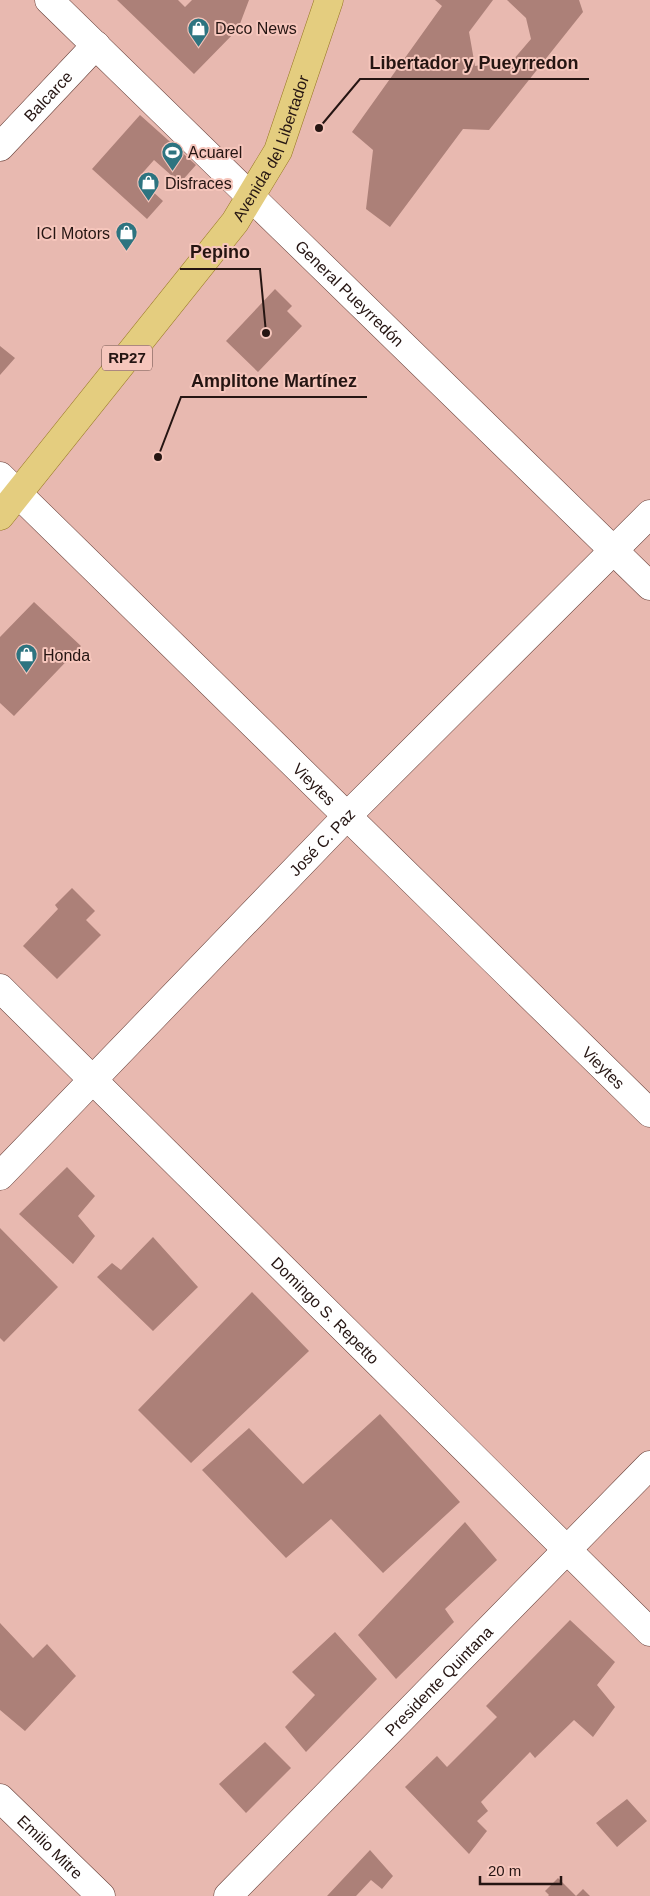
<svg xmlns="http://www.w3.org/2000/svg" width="650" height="1896" viewBox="0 0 650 1896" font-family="Helvetica,sans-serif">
<rect width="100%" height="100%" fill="#e8b9b0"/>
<!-- building -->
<path fill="#ac8078" d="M117 0H178L185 7 192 0H249L238 29 194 74Z
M435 0H493L469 32 475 66 513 60 531 39 526 18 507 0H579L583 12 489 130 463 129 390 227 366 209 373 150 352 132 442 6Z
M140 115 196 165 180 183 154 160 138 178 163 201 147 219 92 169Z
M275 289 292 306 287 311 302 326 258 372 226 341Z
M0 346 15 358 0 375Z
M34 602 81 646 14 716 0 703V637Z
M72 888 95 911 86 920 101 935 57 979 23 946 58 909 55 905Z
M67 1167 95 1196 78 1216 95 1236 73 1264 19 1214Z
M0 1228 58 1287 4 1342 0 1338Z
M153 1237 198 1287 153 1331 97 1277 112 1263 121 1270Z
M252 1292 309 1351 191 1463 138 1410Z
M380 1414 460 1502 383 1573 331 1519 286 1558 202 1470 249 1428 303 1484Z
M465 1522 497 1560 445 1609 454 1622 396 1679 358 1635Z
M570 1620 615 1662 597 1685 615 1707 593 1737 574 1720 535 1758 530 1752 481 1802 488 1811 477 1821 487 1831 469 1854 405 1787 437 1756 447 1767 497 1717 486 1706Z
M0 1623 33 1658 47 1644 76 1676 25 1731 0 1710Z
M335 1632 377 1679 306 1752 285 1727 315 1695 292 1672Z
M265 1742 291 1768 246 1813 219 1784Z
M627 1799 647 1821 617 1847 596 1823Z
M370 1850 393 1876 382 1889 371 1880 356 1896H327Z
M558 1878 576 1896 583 1889 590 1896H548L549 1895 545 1891Z"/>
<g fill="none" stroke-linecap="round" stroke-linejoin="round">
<defs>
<g id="minor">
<path id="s1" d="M49 0 650 586"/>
<path id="s2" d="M0 147 96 45"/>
<path id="s3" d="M0 476 650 1113"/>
<path id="s4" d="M0 988 650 1632"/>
<path id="s5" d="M0 1176 347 816 650 514"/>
<path id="s6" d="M0 1798 101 1896"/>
<path id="s7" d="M228 1896 650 1465"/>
</g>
<g id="major">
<path id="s8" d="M0 516 235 222 278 151 329 0"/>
</g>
</defs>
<!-- minor casing -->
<use href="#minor" stroke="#663f38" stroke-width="29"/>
<!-- major casing -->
<use href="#major" stroke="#957622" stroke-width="29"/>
<!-- minor -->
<use href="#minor" stroke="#fff" stroke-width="28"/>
<!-- major -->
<use href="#major" stroke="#e4cd7f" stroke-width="28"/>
</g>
<!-- icons -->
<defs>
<symbol id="shop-pin" viewBox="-11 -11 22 30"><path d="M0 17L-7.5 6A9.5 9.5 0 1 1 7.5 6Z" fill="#2d7480" stroke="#f6c6bc"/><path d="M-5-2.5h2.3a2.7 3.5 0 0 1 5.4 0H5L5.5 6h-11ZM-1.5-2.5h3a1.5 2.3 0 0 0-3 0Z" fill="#fff"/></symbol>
<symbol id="stadium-pin" viewBox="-11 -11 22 30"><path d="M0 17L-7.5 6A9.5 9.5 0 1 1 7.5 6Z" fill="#2d7480" stroke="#f6c6bc"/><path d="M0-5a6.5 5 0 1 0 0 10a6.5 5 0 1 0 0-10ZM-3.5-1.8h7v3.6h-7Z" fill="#fff"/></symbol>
</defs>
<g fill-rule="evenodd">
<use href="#shop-pin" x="186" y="16" width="25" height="34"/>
<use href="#stadium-pin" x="160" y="140" width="25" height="34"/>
<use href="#shop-pin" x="136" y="170" width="25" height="34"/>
<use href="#shop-pin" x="114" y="220" width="25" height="34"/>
<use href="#shop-pin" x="14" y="642" width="25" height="34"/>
</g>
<g text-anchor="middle" stroke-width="4" stroke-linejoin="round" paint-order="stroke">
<!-- shield labels -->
<rect fill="#f6c6bc" stroke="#644a45" stroke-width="1" x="102" y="345.5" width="50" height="25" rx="4"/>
<g font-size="15" font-weight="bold" fill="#251512">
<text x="127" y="363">RP27</text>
</g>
<!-- poi labels -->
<g font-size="16" fill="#251512" stroke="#f6c6bc" text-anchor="start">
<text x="215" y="34">Deco News</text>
<text x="188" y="158">Acuarel</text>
<text x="165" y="189">Disfraces</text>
<text x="110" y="239" text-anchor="end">ICI Motors</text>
<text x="43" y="661">Honda</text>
</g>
<!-- street labels -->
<g font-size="16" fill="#251512" stroke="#f6c6bc">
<text dy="6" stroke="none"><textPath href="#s2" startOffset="70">Balcarce</textPath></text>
<text dy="6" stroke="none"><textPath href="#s8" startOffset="459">Avenida del Libertador</textPath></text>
<text dy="6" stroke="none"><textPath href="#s1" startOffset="420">General Pueyrredón</textPath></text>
<text dy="6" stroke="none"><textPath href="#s3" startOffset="440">Vieytes</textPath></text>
<text dy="6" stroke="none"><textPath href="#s5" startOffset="464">José C. Paz</textPath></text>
<text dy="6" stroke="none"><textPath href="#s3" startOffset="845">Vieytes</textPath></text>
<text dy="6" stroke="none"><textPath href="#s4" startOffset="458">Domingo S. Repetto</textPath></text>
<text dy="6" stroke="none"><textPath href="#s7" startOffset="301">Presidente Quintana</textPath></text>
<text dy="6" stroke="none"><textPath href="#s6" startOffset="70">Emilio Mitre</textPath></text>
</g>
</g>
<!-- callouts -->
<path fill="none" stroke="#251512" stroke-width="2" d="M319 128L360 79H589M266 333L260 269H180M158 457L181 397H367"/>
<g fill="#251512" stroke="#f6c6bc" stroke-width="2">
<circle cx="319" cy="128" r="5"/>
<circle cx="266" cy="333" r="5"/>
<circle cx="158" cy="457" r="5"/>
</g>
<g font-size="18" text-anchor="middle" font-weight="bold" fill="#251512" stroke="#f6c6bc" stroke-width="4" stroke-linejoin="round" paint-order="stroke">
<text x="474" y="69">Libertador y Pueyrredon</text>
<text x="220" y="258">Pepino</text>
<text x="274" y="387">Amplitone Martínez</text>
</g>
<!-- scale -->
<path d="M480 1876v8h81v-8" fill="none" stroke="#251512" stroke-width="2.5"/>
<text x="488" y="1876" font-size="15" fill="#251512" stroke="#f6c6bc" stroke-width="4" paint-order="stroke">20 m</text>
</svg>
